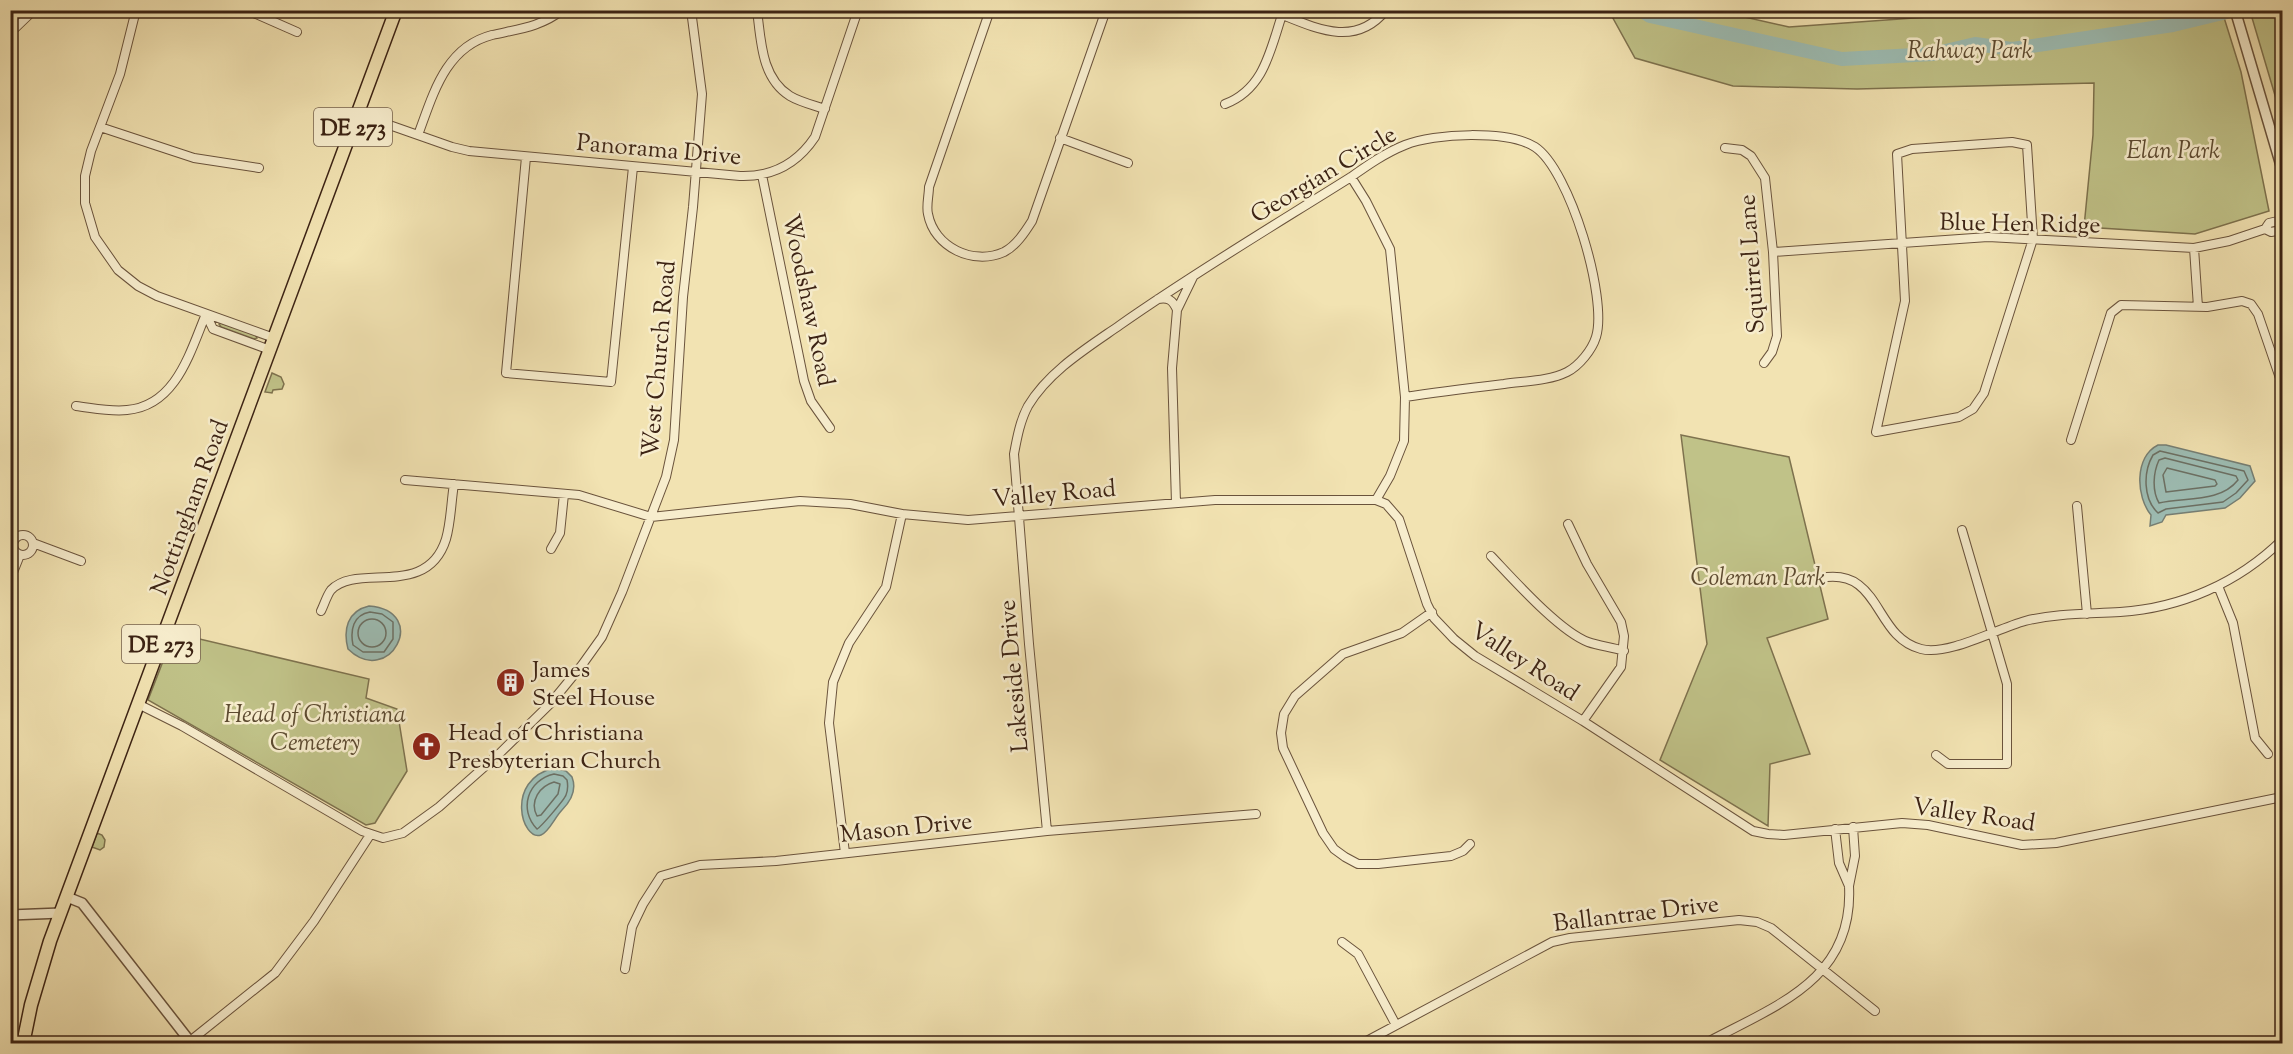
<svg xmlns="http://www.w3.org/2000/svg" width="2293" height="1054" viewBox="0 0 2293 1054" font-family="'Sorts Mill Goudy',serif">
<rect width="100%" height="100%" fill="#f2e3b2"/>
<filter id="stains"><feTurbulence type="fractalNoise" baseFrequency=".00333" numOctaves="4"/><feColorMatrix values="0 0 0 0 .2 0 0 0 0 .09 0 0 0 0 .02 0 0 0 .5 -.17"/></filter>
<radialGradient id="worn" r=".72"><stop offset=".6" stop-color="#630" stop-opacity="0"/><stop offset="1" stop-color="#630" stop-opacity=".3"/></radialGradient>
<!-- green -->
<path fill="#c0c288" stroke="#7e724e" stroke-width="1.5" d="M2025 10 2222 11 2241 72 2269 211 2195 234 2084 227 2093 135 2094 83 1857 89 1733 86 1635 58 1609 11H1718L1789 27Z
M2250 11H2282V119Z
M221 323 256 335 257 338 254 339 221 327 219 324Z
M272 373 281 377 284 384 282 389 273 390 272 393 265 392Z
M1681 435 1789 457 1828 619 1767 638 1810 754 1770 764 1768 826 1660 760 1707 644Z
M174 633 369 679 366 698 397 709 407 771 375 823 366 825 148 700Z
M97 833 102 835 105 840 104 847 100 850 92 847Z"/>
<!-- water -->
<path fill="#9dbdb4" stroke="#767f74" stroke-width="1.5" d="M2158 445H2166L2250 466 2255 481 2240 498 2225 508 2166 515 2162 522 2150 526 2151 515C2136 497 2134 457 2158 445Z
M369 606C431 611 389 689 348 649 343 630 347 611 369 606Z
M554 768 566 771 572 777C577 790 571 801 562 810 555 817 549 832 541 835 522 842 504 780 554 768Z"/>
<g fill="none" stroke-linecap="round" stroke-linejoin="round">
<!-- shore -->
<path stroke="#6c7064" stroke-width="1.5" d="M2160 451 2244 471 2248 480 2236 493 2223 502 2166 509 2158 513C2143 499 2143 472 2153 455Z
M2165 458 2236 476 2238 480C2220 503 2185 497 2159 503 2152 491 2153 473 2159 460Z
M2167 468 2215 480 2217 484 2215 486 2166 492 2163 475Z
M370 612 382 614 393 622V639L384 652H363L353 645C350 630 353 615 370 612Z
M358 633a14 14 0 1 1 28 0a14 14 0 1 1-28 0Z
M554 774 563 776 567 780C568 785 568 790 566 795 564 800 541 827 537 829 518 809 528 780 554 774Z
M554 782 560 784 558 794 541 815 537 816C529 801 540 786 554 782Z"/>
<!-- river -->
<path stroke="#9dbdb4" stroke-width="14" d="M1640 10 1650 16 1842 59 1933 54 1975 44 2012 49 2173 25 2235 10"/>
<defs>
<path id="minor" d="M136 10 120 74 91 151 85 176V203L95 237 118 270 138 286 157 296 274 338
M247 10 297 32
M757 10C761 40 761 78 790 96 800 102 813 105 825 109
M990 10 929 187C929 195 926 206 928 214 934 247 973 266 1004 252 1016 246 1025 232 1032 221L1106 10
M1270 10C1310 25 1353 51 1386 10
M10 33 34 10
M1225 104C1264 89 1270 51 1282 15
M358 114 452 147 469 151 740 176C772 177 797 164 815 137L858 10
M100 127 194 158 259 168
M418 135C433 95 445 47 492 35 518 29 541 27 562 10
M1060 138 1128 163
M2012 142 2027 145 2033 239 1984 393 1973 409 1959 417 1876 432 1905 301 1897 154 1912 149Z
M1725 148 1742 150 1751 156 1765 178 1773 252 1777 336 1772 352 1764 363
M526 157 506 373 611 382 633 167
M762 175 804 381 811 401 830 428
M1351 177 1366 201 1390 249 1405 397 1404 441 1390 476 1376 500
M2265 229 2271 232 2282 230
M2194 248 2198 307
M1773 252 1988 237 2194 248 2229 241 2265 229 2269 223 2282 220
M1158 299C1168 297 1173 300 1177 310L1193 277
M206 314 213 329 270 350
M76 406C93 408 111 412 127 410 176 406 190 352 206 314
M2071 440 2111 313 2121 305 2207 307 2242 301 2251 304 2258 314 2282 384
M405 480 579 495 651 517 800 501 850 504 902 514 968 520 1215 500H1376L1386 504 1399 519 1427 604 1434 618 1454 639 1475 656 1583 721 1753 831 1768 834 1784 835 1902 823 1928 825 2022 845 2056 843 2282 797
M1176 503 1172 368 1177 310
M2077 506 2087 614
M1568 524 1587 564 1621 622 1624 636 1621 667 1583 721
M13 545a10 10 0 1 1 20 0a10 10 0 1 1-20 0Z
M33 543 81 561
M551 549 560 533 564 494
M1491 556C1513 579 1559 631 1588 642 1599 646 1612 647 1624 651
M1821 578C1882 567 1873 637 1921 649 1948 656 1996 629 2025 621 2056 613 2088 614 2120 612 2181 608 2238 583 2282 540
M10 580 20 555
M2218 586 2233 623 2255 738 2268 754
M321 611C324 605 327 595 331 590 357 562 427 600 446 539 451 522 451 502 454 484
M1432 612 1402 633 1343 654 1295 696 1284 714 1281 733 1283 748 1323 833 1334 849 1345 857 1358 864H1378L1451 856 1463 851 1470 844
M138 704 182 726 362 831 383 838 403 833 439 807 500 753 550 704 582 665 602 637 622 592 666 477 674 440 683 297 693 207 702 94 691 10
M1936 755 1948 764H2007V684L1962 530
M1835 829 1839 863 1849 886 1855 856 1853 827
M1047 831 1029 644 1014 454C1017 438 1020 421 1028 406 1049 371 1087 348 1120 325 1194 273 1273 226 1351 177 1368 165 1385 153 1405 145 1434 133 1508 130 1535 147 1570 170 1608 299 1596 337 1592 350 1579 366 1567 372 1549 381 1524 381 1504 384 1471 388 1438 392 1405 397
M845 853 829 723 833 682 849 643 886 587 902 514
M1342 942 1358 954 1396 1025
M625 969 632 927 643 904 661 876 700 865 776 861 1047 831 1256 814
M190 1041 275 973 314 921 370 835
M1361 1044 1552 942 1570 938 1739 920 1757 922 1771 928 1875 1011
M1704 1044C1774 1006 1854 981 1849 886"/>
<path id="tertiary" d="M2235 10 2282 169
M67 897 82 903 192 1044
M10 915 61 913"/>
<path id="primary" d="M23 1044 31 1005 50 941 396 10"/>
</defs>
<!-- minor casing -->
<use href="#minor" stroke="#6a533c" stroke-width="10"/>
<!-- tertiary casing -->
<use href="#tertiary" stroke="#6a533c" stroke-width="12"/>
<!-- primary casing -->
<use href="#primary" stroke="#3c2314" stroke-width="15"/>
<!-- minor -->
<use href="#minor" stroke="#f7edcd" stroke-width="8"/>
<!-- tertiary -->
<use href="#tertiary" stroke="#f7edcd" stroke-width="9"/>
<!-- primary -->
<use href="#primary" stroke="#f2e3b2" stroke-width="12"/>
</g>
<!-- icons -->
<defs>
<symbol id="building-disc" viewBox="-11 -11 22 22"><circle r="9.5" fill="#8f2418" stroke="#f7edcd"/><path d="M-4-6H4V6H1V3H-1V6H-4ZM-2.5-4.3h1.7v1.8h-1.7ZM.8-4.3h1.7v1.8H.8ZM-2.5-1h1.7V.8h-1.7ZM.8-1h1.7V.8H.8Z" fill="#fff"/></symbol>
<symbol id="church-disc" viewBox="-11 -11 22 22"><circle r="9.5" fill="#8f2418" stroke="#f7edcd"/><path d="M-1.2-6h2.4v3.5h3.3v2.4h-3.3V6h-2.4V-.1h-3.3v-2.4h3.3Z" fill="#fff"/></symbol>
</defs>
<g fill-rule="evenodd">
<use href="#building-disc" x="494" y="666" width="33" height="33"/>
<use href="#church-disc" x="410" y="730" width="33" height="33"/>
</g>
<g text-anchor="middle" stroke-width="5" stroke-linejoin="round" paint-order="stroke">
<!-- shield labels -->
<g fill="#f7edcd" stroke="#74604c" stroke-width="1.5">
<rect x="314" y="108" width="78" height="38" rx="4.5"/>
<rect x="122" y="625" width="78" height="38" rx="4.5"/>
</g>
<g font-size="22" font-weight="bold" fill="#3c2314">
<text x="353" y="135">DE 273</text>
<text x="161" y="652">DE 273</text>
</g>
<!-- park labels -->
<g font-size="24" font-style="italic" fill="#5d4b31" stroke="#f7edcd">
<text x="1970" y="58">Rahway Park</text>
<text x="2173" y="158">Elan Park</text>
<text x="1758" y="585">Coleman Park</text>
<text x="315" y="722">Head of Christiana<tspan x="315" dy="28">Cemetery</tspan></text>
</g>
<!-- street labels -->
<g font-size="24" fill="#3c2314" stroke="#f7edcd">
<text transform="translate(659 149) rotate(5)" y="8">Panorama Drive</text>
<text transform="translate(1323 174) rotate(-31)" y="8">Georgian Circle</text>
<text transform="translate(2020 223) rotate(1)" y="8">Blue Hen Ridge</text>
<text transform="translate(1751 264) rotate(-94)" y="8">Squirrel Lane</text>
<text transform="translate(809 300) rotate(78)" y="8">Woodshaw Road</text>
<text transform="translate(658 359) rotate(-85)" y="8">West Church Road</text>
<text transform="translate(1054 493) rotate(-5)" y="8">Valley Road</text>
<text transform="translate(189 507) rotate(-70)" y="8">Nottingham Road</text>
<text transform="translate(1525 661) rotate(33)" y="8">Valley Road</text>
<text transform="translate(1013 676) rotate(-95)" y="8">Lakeside Drive</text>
<text transform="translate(1974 814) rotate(8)" y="8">Valley Road</text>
<text transform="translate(906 827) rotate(-6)" y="8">Mason Drive</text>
<text transform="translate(1636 913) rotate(-7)" y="8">Ballantrae Drive</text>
</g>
<!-- poi labels -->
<g font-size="24" fill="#3c2314" stroke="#f7edcd" text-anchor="start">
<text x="532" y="677">James<tspan x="532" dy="28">Steel House</tspan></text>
<text x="448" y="740">Head of Christiana<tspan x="448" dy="28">Presbyterian Church</tspan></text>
</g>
</g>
<!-- margin -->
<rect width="2293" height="1054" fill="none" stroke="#f2e3b2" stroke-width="36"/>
<rect x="12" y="12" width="2269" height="1030" fill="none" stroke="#3c2314" stroke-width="3"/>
<rect x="18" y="18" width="2257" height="1018" fill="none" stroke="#3c2314" stroke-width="1.5"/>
<rect width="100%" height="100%" filter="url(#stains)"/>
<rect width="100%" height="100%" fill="url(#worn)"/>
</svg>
